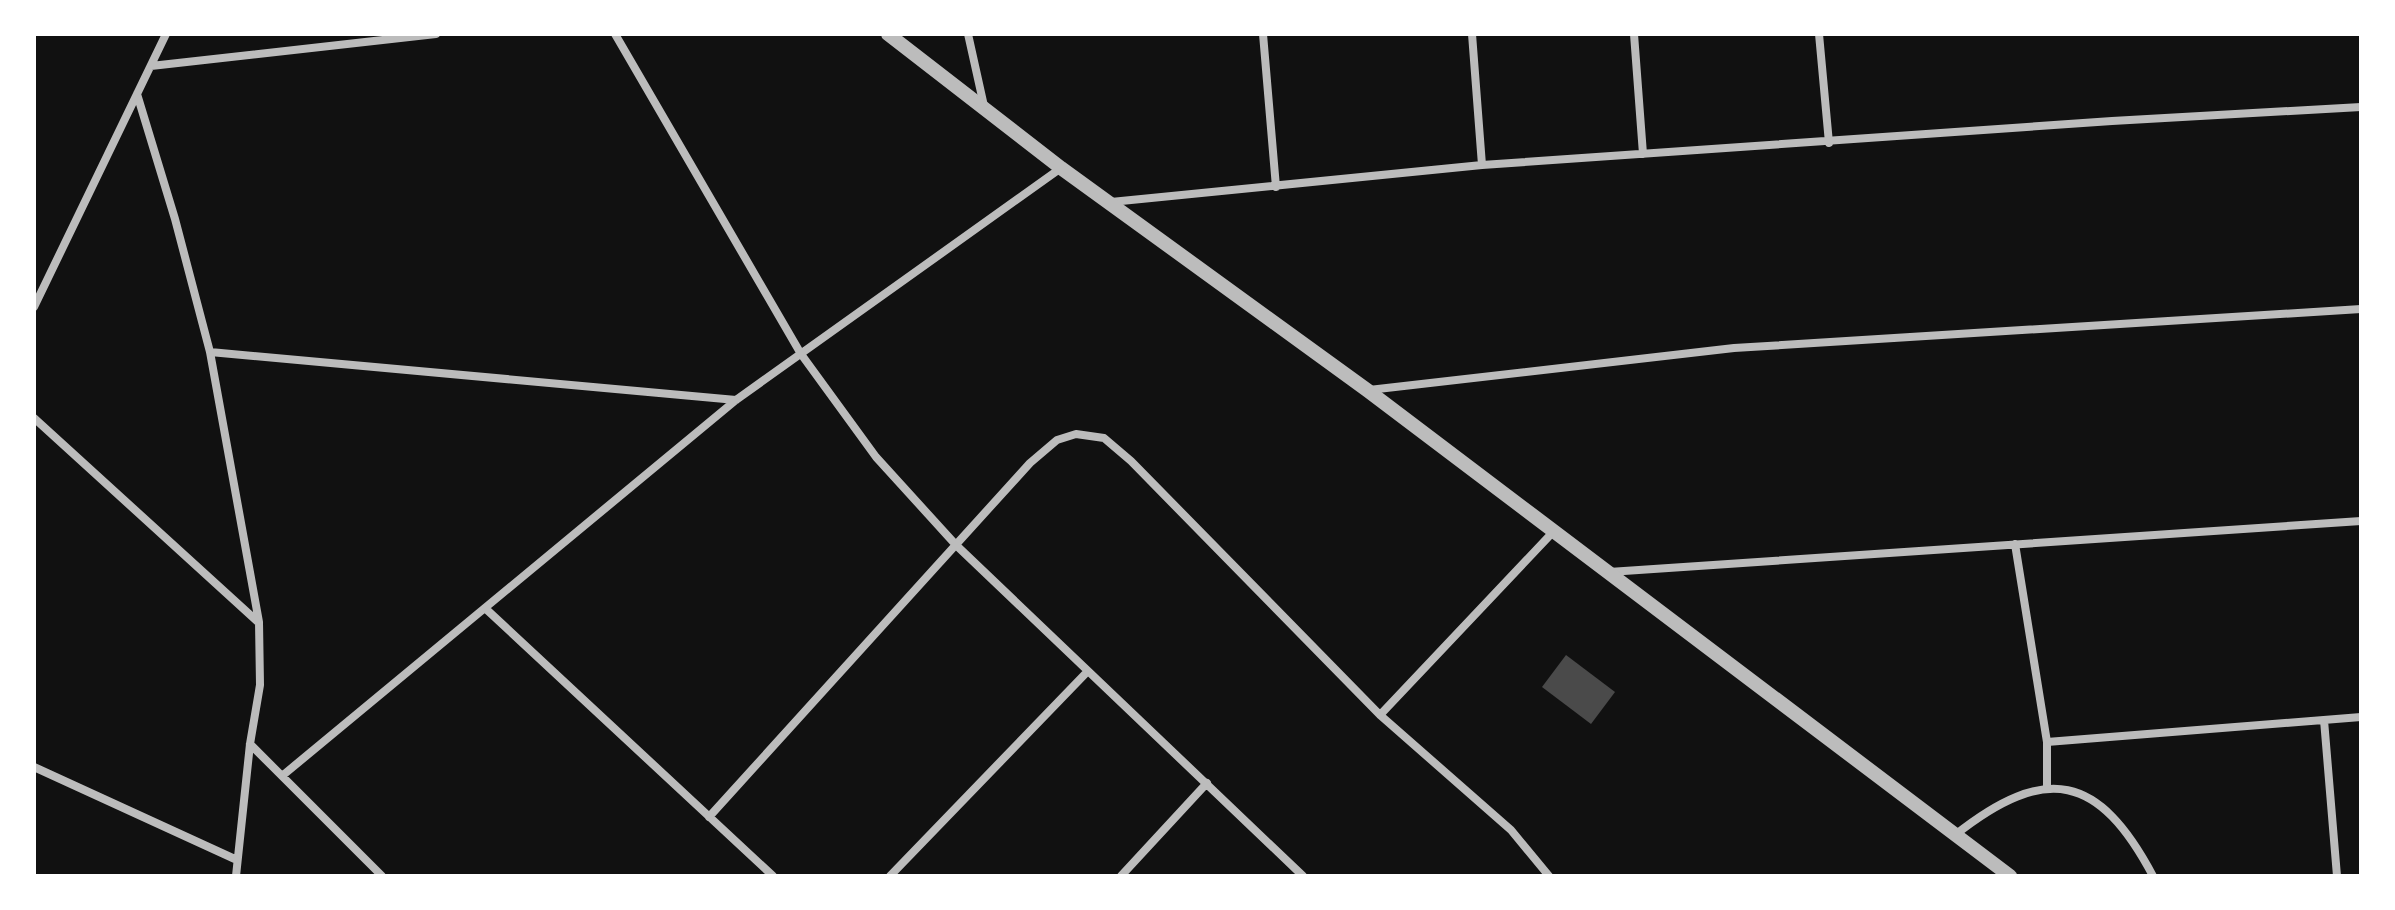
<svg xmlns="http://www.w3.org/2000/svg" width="2395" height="910" viewBox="0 0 2395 910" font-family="Karla,sans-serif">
<rect width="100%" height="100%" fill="#111"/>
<!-- building -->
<path fill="#4a4a4a" d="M1566 655 1615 692 1591 724 1542 687Z"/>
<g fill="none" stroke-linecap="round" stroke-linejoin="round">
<!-- minor -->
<path stroke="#bcbcbc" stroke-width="8" d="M615 34 801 354 876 457 956 545 1303 876
M968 34 984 106
M1263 34 1276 187
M1472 34 1482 165
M1634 34 1643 154
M1819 34 1829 143
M151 66 436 34
M137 94 175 219 210 352 259 622 260 685 250 744 236 876
M1111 202 1482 165 2112 121 2361 107
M34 307 166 34
M210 352 736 400
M1369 390 1734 348 2361 309
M34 418 258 622
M2015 544 2047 742V787
M1609 572 2361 521
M486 609 773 876
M1380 715 1554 531
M2324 720 2337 876
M2047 742 2361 717
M250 744 382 876
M34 767 237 860
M282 776 736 400 1061 168
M709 817 1030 463 1057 440 1076 434 1104 438 1131 461 1380 715 1511 830 1549 876
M1955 835C2046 763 2099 774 2153 876
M890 876 1087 672
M1121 876 1207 783"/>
<!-- tertiary -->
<path stroke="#bcbcbc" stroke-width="14" d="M888 34 1061 168 1367 390 2010 876"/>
</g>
<!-- border -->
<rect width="2395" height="910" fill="none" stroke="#ffffff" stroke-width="72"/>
</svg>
